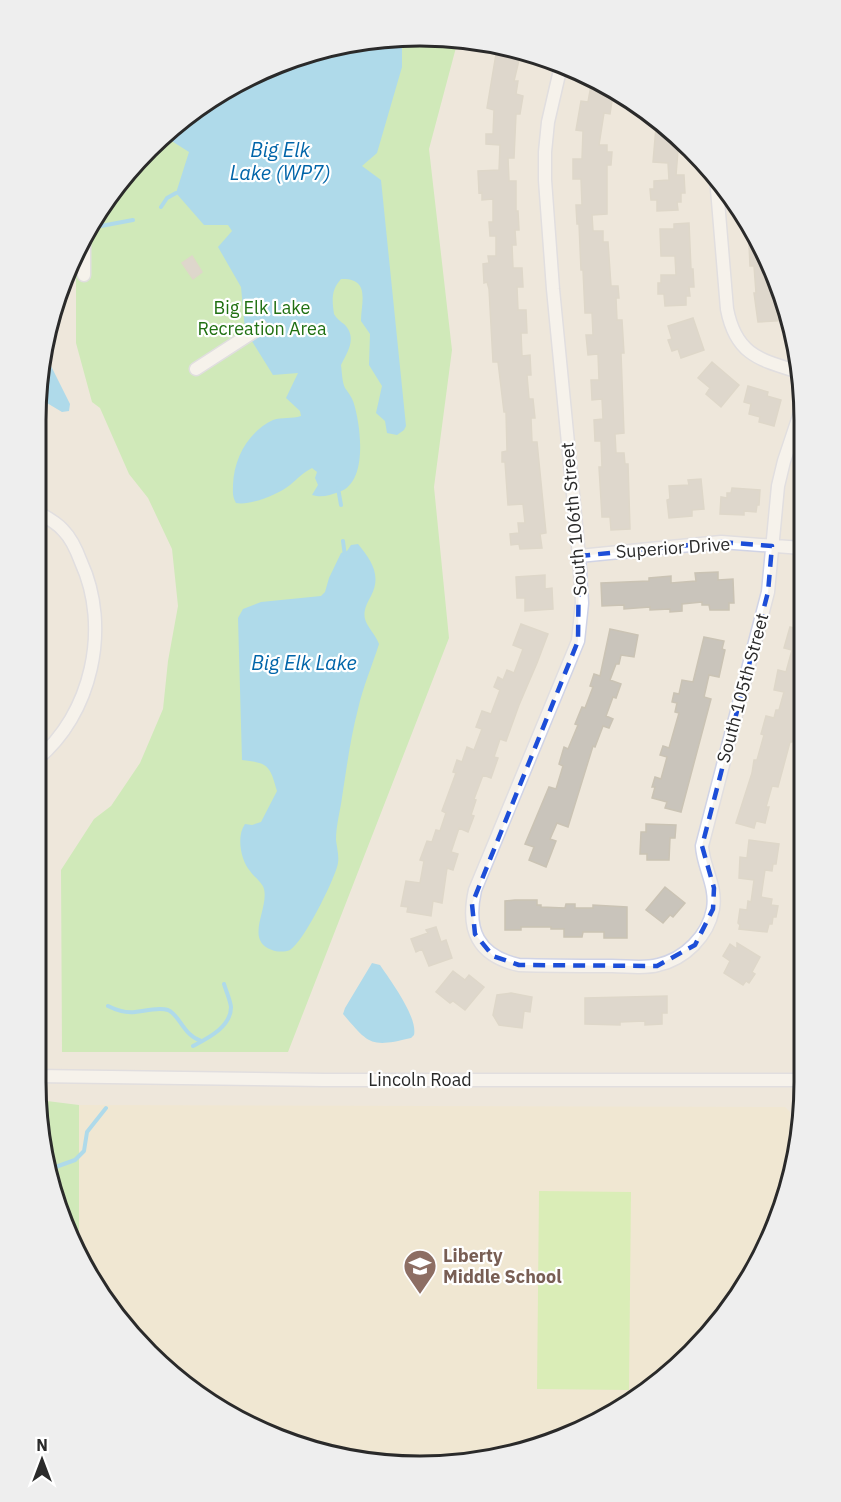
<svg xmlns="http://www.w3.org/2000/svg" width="841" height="1502" viewBox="0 0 841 1502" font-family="'IBM Plex Sans',sans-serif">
<rect width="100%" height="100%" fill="#eee7db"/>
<!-- education -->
<path fill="#f2e7c8" d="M79 1105 785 1107 790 1112V1180L785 1205 753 1274 674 1371 567 1437 445 1465 321 1453 207 1401 115 1315 79 1247Z"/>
<!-- green -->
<path fill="#aaeb91" d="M458 40 429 149 452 350 434 487 449 638 288 1052H62L61 870 94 819 111 806 140 763 163 709 168 661 178 606 172 549 148 498 129 474 100 408 92 402 76 343V254L88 228 187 115 321 49Z
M39 1100 79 1105V1247L56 1205Z"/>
<!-- pitch -->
<path fill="#c1f38c" d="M539 1191 631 1192 629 1390 537 1389Z"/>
<!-- water -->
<path fill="#62cafc" d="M402 44V67L377 153 362 166 381 180 406 426 404 430 397 435 387 433 385 421 376 413 382 386 369 365 370 334 361 321C361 302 371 278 341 279 331 290 332 300 334 314 337 319 340 321 344 324 358 338 347 352 341 365 342 372 342 382 345 388 349 394 352 397 354 404 361 427 368 483 339 492 330 495 322 498 312 495L318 485 315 478 317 472 312 468C304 472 297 479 290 485 279 494 250 506 236 503 232 496 233 492 233 485 234 458 248 432 273 420 282 417 292 419 301 416L300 411 286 398 298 373 273 375 245 330 241 287 218 247 232 231 228 225H204L176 193 189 152 167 138 187 115 321 49Z
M45 354 70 404 69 411 62 412 37 397Z
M358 544C371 560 382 575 371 596 367 603 363 611 365 619 367 627 376 635 379 644 372 666 363 687 358 709 350 740 346 772 341 804 339 815 336 828 336 840 337 849 340 858 337 867 332 884 304 941 290 950 285 952 277 952 272 950 244 940 269 909 264 889 262 882 254 877 250 871 241 861 236 836 245 824L252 825 261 822 277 791C270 766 269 763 242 760L238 618 243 609 261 602 321 596 325 592 329 578 341 553 347 551 351 545Z
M36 924C37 924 42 931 42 932 47 945 45 1003 36 1013Z
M372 963 380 965C390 980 418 1017 414 1035L411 1038C370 1048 369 1044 343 1014L345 1008Z"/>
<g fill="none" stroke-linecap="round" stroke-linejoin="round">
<!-- stream -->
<path stroke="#62cafc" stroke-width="4" d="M161 207 167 198 176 193
M101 226 133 220
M338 488 341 505
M343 541 345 556
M108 1006C116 1010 126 1013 135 1012 145 1011 158 1007 168 1010 180 1015 182 1034 201 1041
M193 1046C208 1038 231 1027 231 1007 230 999 226 991 224 984
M50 1169 75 1160 84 1151 87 1132 106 1108"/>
</g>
<!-- building -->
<path fill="#c9c4bb" stroke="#cac3b4" stroke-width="1.5" d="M497 48 520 56 514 81H518L516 94 523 96 520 114H516L514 158H508L509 181H516V211H518L519 230H515L516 245H512L513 268H522L523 287H517L518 310H526L527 333H521L522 356 530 355 531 375H527L529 399H533L535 418H531L532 442H537L546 533 540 534 542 548 520 549 519 544 511 545 510 534 519 533 518 523H525L523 504 508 505 505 462H502V452L507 451 506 412H504L498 362H493L489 289 487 282 484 283 483 264 489 263 488 256H496V236H490L489 222H493V199L482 200V192L479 193 478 171 499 170 500 145 486 144V134H493L494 110 487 108Z
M592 80 614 88 610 114 604 113 599 145H607V152H612L611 165H607V214L592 215 593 231H603V242H608L611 286H618L619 298H616L617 320H622L624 353H621L624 433 615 434 616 453H624L625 464H628L630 529 611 530 610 517H602L599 467H602L601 441H595L594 420 603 419 602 399 592 400 591 380H599L598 354 588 355 586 335H593L592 313H585L583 270H581L579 224H577L576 205H582L581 179H573V159H582L583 131 576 130 581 101 588 102Z
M656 127H665L685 143 684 151H678L676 175H684L685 193H681V202H677L678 210 657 211V200H651L650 189H654V181L669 180 668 163 653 162Z
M689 223 691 269H693L694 287H689L690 296H686V305L665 306 664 294H658V283H661V275H676L675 256H661L660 229H674V224Z
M749 244H759L779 285 780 294H783L784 297 790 320 758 322 754 293H756L754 266H750Z
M192 256 202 272 193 279 182 263Z
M693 318 704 350 681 358 678 349 672 351 668 340 672 339 668 326Z
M712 362 739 385 721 407 706 394 710 388 698 378Z
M748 386 768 392 767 396 781 400 774 426 759 422 760 417 749 414 751 404 744 402Z
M701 479 704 509 692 510V516L669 518 667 500 670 499 669 486 689 485 688 480Z
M732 488 760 490 759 505H757L756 512 744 511V515L720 514 721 497 727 498V493H731Z
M718 572V580L733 579 734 603H729V610H710L709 605H702V602L682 604V611L670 612V609L650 610V607L624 609V605L602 606 601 583 649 581V578L671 576V583L696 581 695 573Z
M545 575V589L552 588 553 609 525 611V598H517L516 577Z
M521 624 548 634 537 663 519 705 506 741 500 739 494 757 498 758 491 778 483 775 474 799 476 800 471 815 474 816 468 832 459 828 451 852 458 854 453 870 447 868 442 903 433 901 431 916 407 912 408 907 401 906 406 881 420 883 424 861 420 860 427 841 432 842 436 830 440 831 446 813 442 811 456 773 453 772 457 760 462 762 467 747 474 750 482 729 476 727 482 711 491 714 500 690 494 687 498 677 503 680 507 670 514 673 523 649 513 645Z
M790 627 803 630V705L800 717 803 718V724L801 729H798L796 735H794L792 742H790L778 787 772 786 766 807H769L765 823 756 821 754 828 736 823 752 773 754 760H757L764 735 761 734 766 716 774 718 776 710H779L784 692 774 690 778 670 786 672 792 650 784 648Z
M610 629 638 635 634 657 621 655 619 664H616L610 680 621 684 616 698 613 697 606 716 613 719 609 728 603 726 595 747 593 746 568 827 557 823 550 839 556 841 546 867 529 860 534 847 525 844 549 787 556 789 563 766 559 764 564 747 568 749 578 725 575 724 582 707 585 708 593 687 590 686 594 674 600 676Z
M704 637 724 641 722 649 725 650 719 677 709 675 704 697 711 699 681 812 665 808 667 802 652 798 655 787H652L655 777 661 779 667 757 660 755 663 746 669 748 679 713 675 712 677 703 672 702 674 693 679 694 682 680 693 682Z
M646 824 676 825 675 838H670L669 860H647V854H640L641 832H646Z
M749 840 779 844 776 864H773L772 871 765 870 761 897 772 899 771 905 778 906 776 917H773L772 924H769L767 932 739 929 740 925 738 923 740 909 747 910 748 901 751 902 754 880 739 878 740 857 747 858Z
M665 887 685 903 673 917 670 915 663 923 646 910Z
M515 900H537V905H541V907L565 908 566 904H575V908H593V905L627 907V938H604V932H583L582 937H564V929H551V927H521V930H505V901Z
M436 927 441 942 446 940 452 958 429 966 422 949 416 952 411 939 428 933 426 930Z
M737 943 760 957 752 972 755 974 749 983 746 981 743 985 724 973 730 961 723 956 730 944 737 949Z
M453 971 465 980 469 975 484 987 465 1010 453 1001 450 1003 436 992Z
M511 993 532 997 530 1012 524 1011 522 1028 499 1025 493 1015 497 995Z
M667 996V1013H662V1024L645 1025V1021L620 1022V1025L585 1024V998Z"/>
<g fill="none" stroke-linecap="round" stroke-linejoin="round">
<defs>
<path id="minor" d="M560 70 548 122 545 152V180L553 289 579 556 582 603 578 641 475 890C466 930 478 956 519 965 550 966 581 966 612 966 627 966 644 969 658 965 685 959 708 936 713 909 717 886 703 867 702 846L768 592 778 486 784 461 802 407
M716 177 727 309C736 356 761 360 802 373
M84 275V235
M196 369 261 327
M579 556 721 542 802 548
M36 760C92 715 111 627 81 562 77 551 72 539 63 530 56 522 46 517 37 512
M36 1076 324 1080H804"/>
</defs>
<!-- minor casing -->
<use href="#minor" stroke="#d0d3e5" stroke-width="15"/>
<!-- minor -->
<use href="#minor" stroke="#fff" stroke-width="12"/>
</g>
<!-- marked area -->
<path d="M0 0H841V1502H0ZM721 542 772 546 768 592 702 846 714 888 713 909 695 945 657 966 519 965 493 956 475 934 472 904 578 641 579 556Z" fill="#eee7db" fill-opacity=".55" fill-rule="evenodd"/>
<path fill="none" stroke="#1d4ed8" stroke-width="4.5" stroke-dasharray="12 8" stroke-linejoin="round" d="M721 542 772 546 768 592 702 846 714 888 713 909 695 945 657 966 519 965 493 956 475 934 472 904 578 641 579 556Z"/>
<!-- icons -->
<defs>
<symbol id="school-pin" viewBox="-11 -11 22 30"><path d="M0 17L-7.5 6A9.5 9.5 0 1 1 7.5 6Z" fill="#8d6e63" stroke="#fff"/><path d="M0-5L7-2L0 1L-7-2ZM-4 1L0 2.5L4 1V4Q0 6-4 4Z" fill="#fff"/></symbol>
</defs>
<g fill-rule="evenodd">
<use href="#school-pin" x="401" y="1247" width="38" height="52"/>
</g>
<g text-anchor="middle" stroke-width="4.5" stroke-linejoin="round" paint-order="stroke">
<!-- park labels -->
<g font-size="18" fill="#207012" stroke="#fff">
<text x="262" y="314">Big Elk Lake<tspan x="262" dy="21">Recreation Area</tspan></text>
</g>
<!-- street labels -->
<g font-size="18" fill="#2a2a2a" stroke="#fff">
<text transform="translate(574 519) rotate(-95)" y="6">South 106th Street</text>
<text transform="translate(673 548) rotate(-4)" y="6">Superior Drive</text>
<text transform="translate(743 688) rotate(-75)" y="6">South 105th Street</text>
<text x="420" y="1086">Lincoln Road</text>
</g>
<!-- education labels -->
<g font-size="18" font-weight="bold" fill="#785e54" stroke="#fff" text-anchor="start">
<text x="443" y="1262">Liberty<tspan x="443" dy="21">Middle School</tspan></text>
</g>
<!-- water labels -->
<g font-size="20" font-style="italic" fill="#0065a9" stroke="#fff">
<text x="280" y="157">Big Elk<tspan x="280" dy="23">Lake (WP7)</tspan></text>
<text x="304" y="670">Big Elk Lake</text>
</g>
</g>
<!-- crop -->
<path d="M0 0H841V1502H0ZM420 46H420A374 374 0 0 1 794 420V1082A374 374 0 0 1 420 1456H420A374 374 0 0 1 46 1082V420A374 374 0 0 1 420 46Z" fill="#eee" fill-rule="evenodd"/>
<path fill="none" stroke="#2a2a2a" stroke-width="3" d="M420 46H420A374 374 0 0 1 794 420V1082A374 374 0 0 1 420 1456H420A374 374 0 0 1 46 1082V420A374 374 0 0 1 420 46Z"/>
<!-- north arrow -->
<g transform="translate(42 1460)" stroke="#ffffff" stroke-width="4.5" paint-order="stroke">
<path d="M0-4.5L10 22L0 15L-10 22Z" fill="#2a2a2a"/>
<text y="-9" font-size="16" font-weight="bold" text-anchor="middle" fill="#2a2a2a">N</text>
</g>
</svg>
